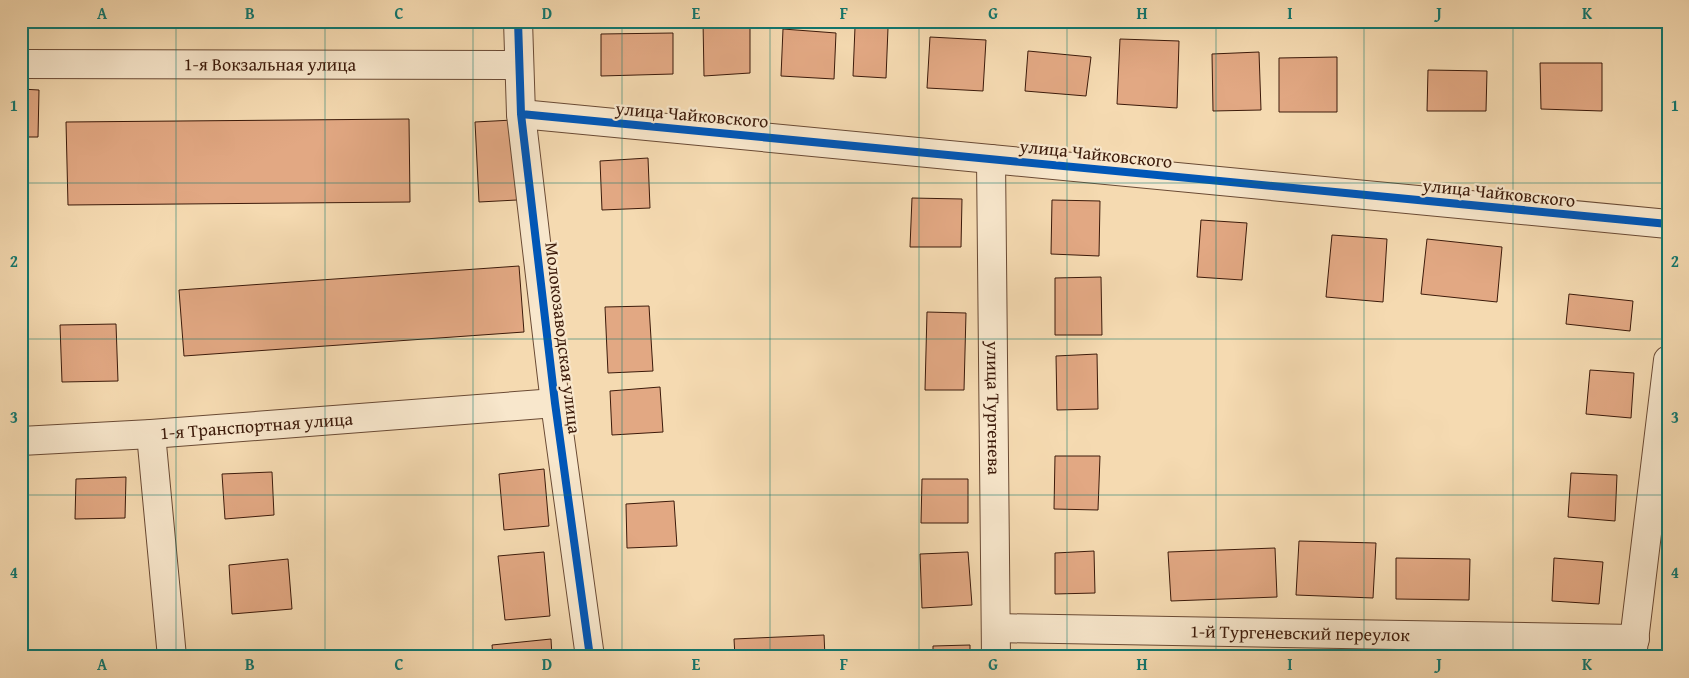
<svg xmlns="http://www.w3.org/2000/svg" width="1689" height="678" viewBox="0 0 1689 678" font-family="'Gentium Book Plus',serif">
<rect width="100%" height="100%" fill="#f5dab1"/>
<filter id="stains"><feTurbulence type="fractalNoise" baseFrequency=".004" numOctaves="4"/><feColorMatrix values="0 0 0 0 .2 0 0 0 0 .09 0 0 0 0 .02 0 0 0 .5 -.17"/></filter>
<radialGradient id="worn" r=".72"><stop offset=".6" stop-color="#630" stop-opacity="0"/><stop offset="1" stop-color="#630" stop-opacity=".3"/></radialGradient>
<!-- building -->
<path fill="#e2a883" stroke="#3c1a0a" d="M703 21H750V73L704 76Z
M855 27 888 28 886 78 853 76Z
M783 29 836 33 834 79 781 76Z
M673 33V74L601 76V34Z
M930 37 986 40 983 91 927 88Z
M1120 39 1179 41 1177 108 1117 104Z
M1028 51 1091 57 1086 96 1025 91Z
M1259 52 1261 110 1213 111 1212 54Z
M1337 57V112H1279V58Z
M1540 63H1602V111L1541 109Z
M1428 70 1487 71 1486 111H1427Z
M1667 87H1668V142H1666Z
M21 89 39 90 38 137H21Z
M409 119 410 202 68 205 66 122Z
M513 120 517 200 479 202 475 122Z
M648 158 650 208 602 210 600 161Z
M912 198 962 199 961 247H910Z
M1052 200 1100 201 1099 256 1051 254Z
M1201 220 1247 223 1242 280 1197 277Z
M1332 235 1387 239 1383 302 1326 297Z
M1427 239 1502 247 1497 302 1421 294Z
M519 266 524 332 184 356 179 290Z
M1101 277 1102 335H1055V278Z
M1569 294 1633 301 1630 331 1566 324Z
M649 306 653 371 608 373 605 307Z
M927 312 966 313 964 390H925Z
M116 324 118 381 62 382 60 325Z
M1097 354 1098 409 1057 410 1056 356Z
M1590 370 1634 373 1631 418 1586 414Z
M660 387 663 432 612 435 610 391Z
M1055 456H1100L1098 510 1054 509Z
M544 469 549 526 504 530 499 474Z
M272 472 274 515 225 519 222 474Z
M1571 473 1617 475 1615 521 1568 517Z
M126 477 125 518 75 519 76 479Z
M922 479H968V523H921Z
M21 492H23V536H21Z
M674 501 677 546 627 548 626 504Z
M1299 541 1376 543 1373 598 1296 595Z
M1275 548 1277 597 1171 601 1168 552Z
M1094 551 1095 593 1055 594V553Z
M544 552 550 616 505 620 498 556Z
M968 552 972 605 922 608 920 554Z
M1396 558 1470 559 1469 600 1396 599Z
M1554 558 1603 562 1599 604 1552 601Z
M288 559 292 609 232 614 229 565Z
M824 635 825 657H735L734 639Z
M551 639 552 657H493L492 645Z
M970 645V657H933V646Z"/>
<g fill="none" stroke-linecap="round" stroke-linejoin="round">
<defs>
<g id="minor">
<path d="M518 21 521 114 555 403 590 657"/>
<path id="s1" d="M21 64 519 65"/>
<path d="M521 114 1668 224"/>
<path id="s2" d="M991 159 996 657"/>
<path d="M151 434 172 657"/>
<path id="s3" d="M21 441 151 434 555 403"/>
<path id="s4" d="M996 628 1635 639"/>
<path d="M1632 657 1668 360"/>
</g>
</defs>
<!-- minor casing -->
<use href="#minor" stroke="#6a4a34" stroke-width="30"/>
<!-- minor -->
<use href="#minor" stroke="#f8e7cc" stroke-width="28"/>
<defs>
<path id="cycleway" d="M518 21 521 114 555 403 590 657
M521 114 1668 224"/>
</defs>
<!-- cycleway casing -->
<use href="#cycleway" stroke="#f8e7cc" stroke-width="11"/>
<!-- cycleway -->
<use href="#cycleway" stroke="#0057b8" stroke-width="8"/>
</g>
<!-- grid -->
<path fill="none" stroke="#0f766e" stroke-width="1" stroke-opacity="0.55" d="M176 21V657M325 21V657M473 21V657M622 21V657M770 21V657M919 21V657M1067 21V657M1216 21V657M1364 21V657M1513 21V657M21 183H1668M21 339H1668M21 495H1668"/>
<g text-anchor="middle" stroke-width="4.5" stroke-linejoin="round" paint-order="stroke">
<!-- street labels -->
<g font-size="18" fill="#3c1a0a" stroke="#f8e7cc">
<text dy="6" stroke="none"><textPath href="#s1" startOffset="249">1-я Вокзальная улица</textPath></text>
<text transform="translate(692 115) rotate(5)" y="6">улица Чайковского</text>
<text transform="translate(1096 154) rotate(6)" y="6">улица Чайковского</text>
<text transform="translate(1499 193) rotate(6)" y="6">улица Чайковского</text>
<text transform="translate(563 338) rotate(83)" y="6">Молокозаводская улица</text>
<text dy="6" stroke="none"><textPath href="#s2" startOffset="249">улица Тургенева</textPath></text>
<text dy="6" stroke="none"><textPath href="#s3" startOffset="236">1-я Транспортная улица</textPath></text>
<text dy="6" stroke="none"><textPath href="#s4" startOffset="304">1-й Тургеневский переулок</textPath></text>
</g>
</g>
<!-- margin -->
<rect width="1689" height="678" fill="none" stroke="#f5dab1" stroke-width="55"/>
<rect x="28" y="28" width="1634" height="622" fill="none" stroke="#0f766e" stroke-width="2"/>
<g font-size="16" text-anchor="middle" font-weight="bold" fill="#0f766e">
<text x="102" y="19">A</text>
<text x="250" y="19">B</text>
<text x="399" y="19">C</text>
<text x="547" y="19">D</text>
<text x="696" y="19">E</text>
<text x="844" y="19">F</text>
<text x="993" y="19">G</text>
<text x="1142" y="19">H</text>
<text x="1290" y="19">I</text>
<text x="1439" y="19">J</text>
<text x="1587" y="19">K</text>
<text x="14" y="111">1</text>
<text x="1675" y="111">1</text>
<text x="14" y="267">2</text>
<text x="1675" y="267">2</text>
<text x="14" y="423">3</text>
<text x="1675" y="423">3</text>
<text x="14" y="578">4</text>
<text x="1675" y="578">4</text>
<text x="102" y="670">A</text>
<text x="250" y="670">B</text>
<text x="399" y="670">C</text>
<text x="547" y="670">D</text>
<text x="696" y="670">E</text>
<text x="844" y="670">F</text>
<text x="993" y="670">G</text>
<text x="1142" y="670">H</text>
<text x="1290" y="670">I</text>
<text x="1439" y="670">J</text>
<text x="1587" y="670">K</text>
</g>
<rect width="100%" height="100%" filter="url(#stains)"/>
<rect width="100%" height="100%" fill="url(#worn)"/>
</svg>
